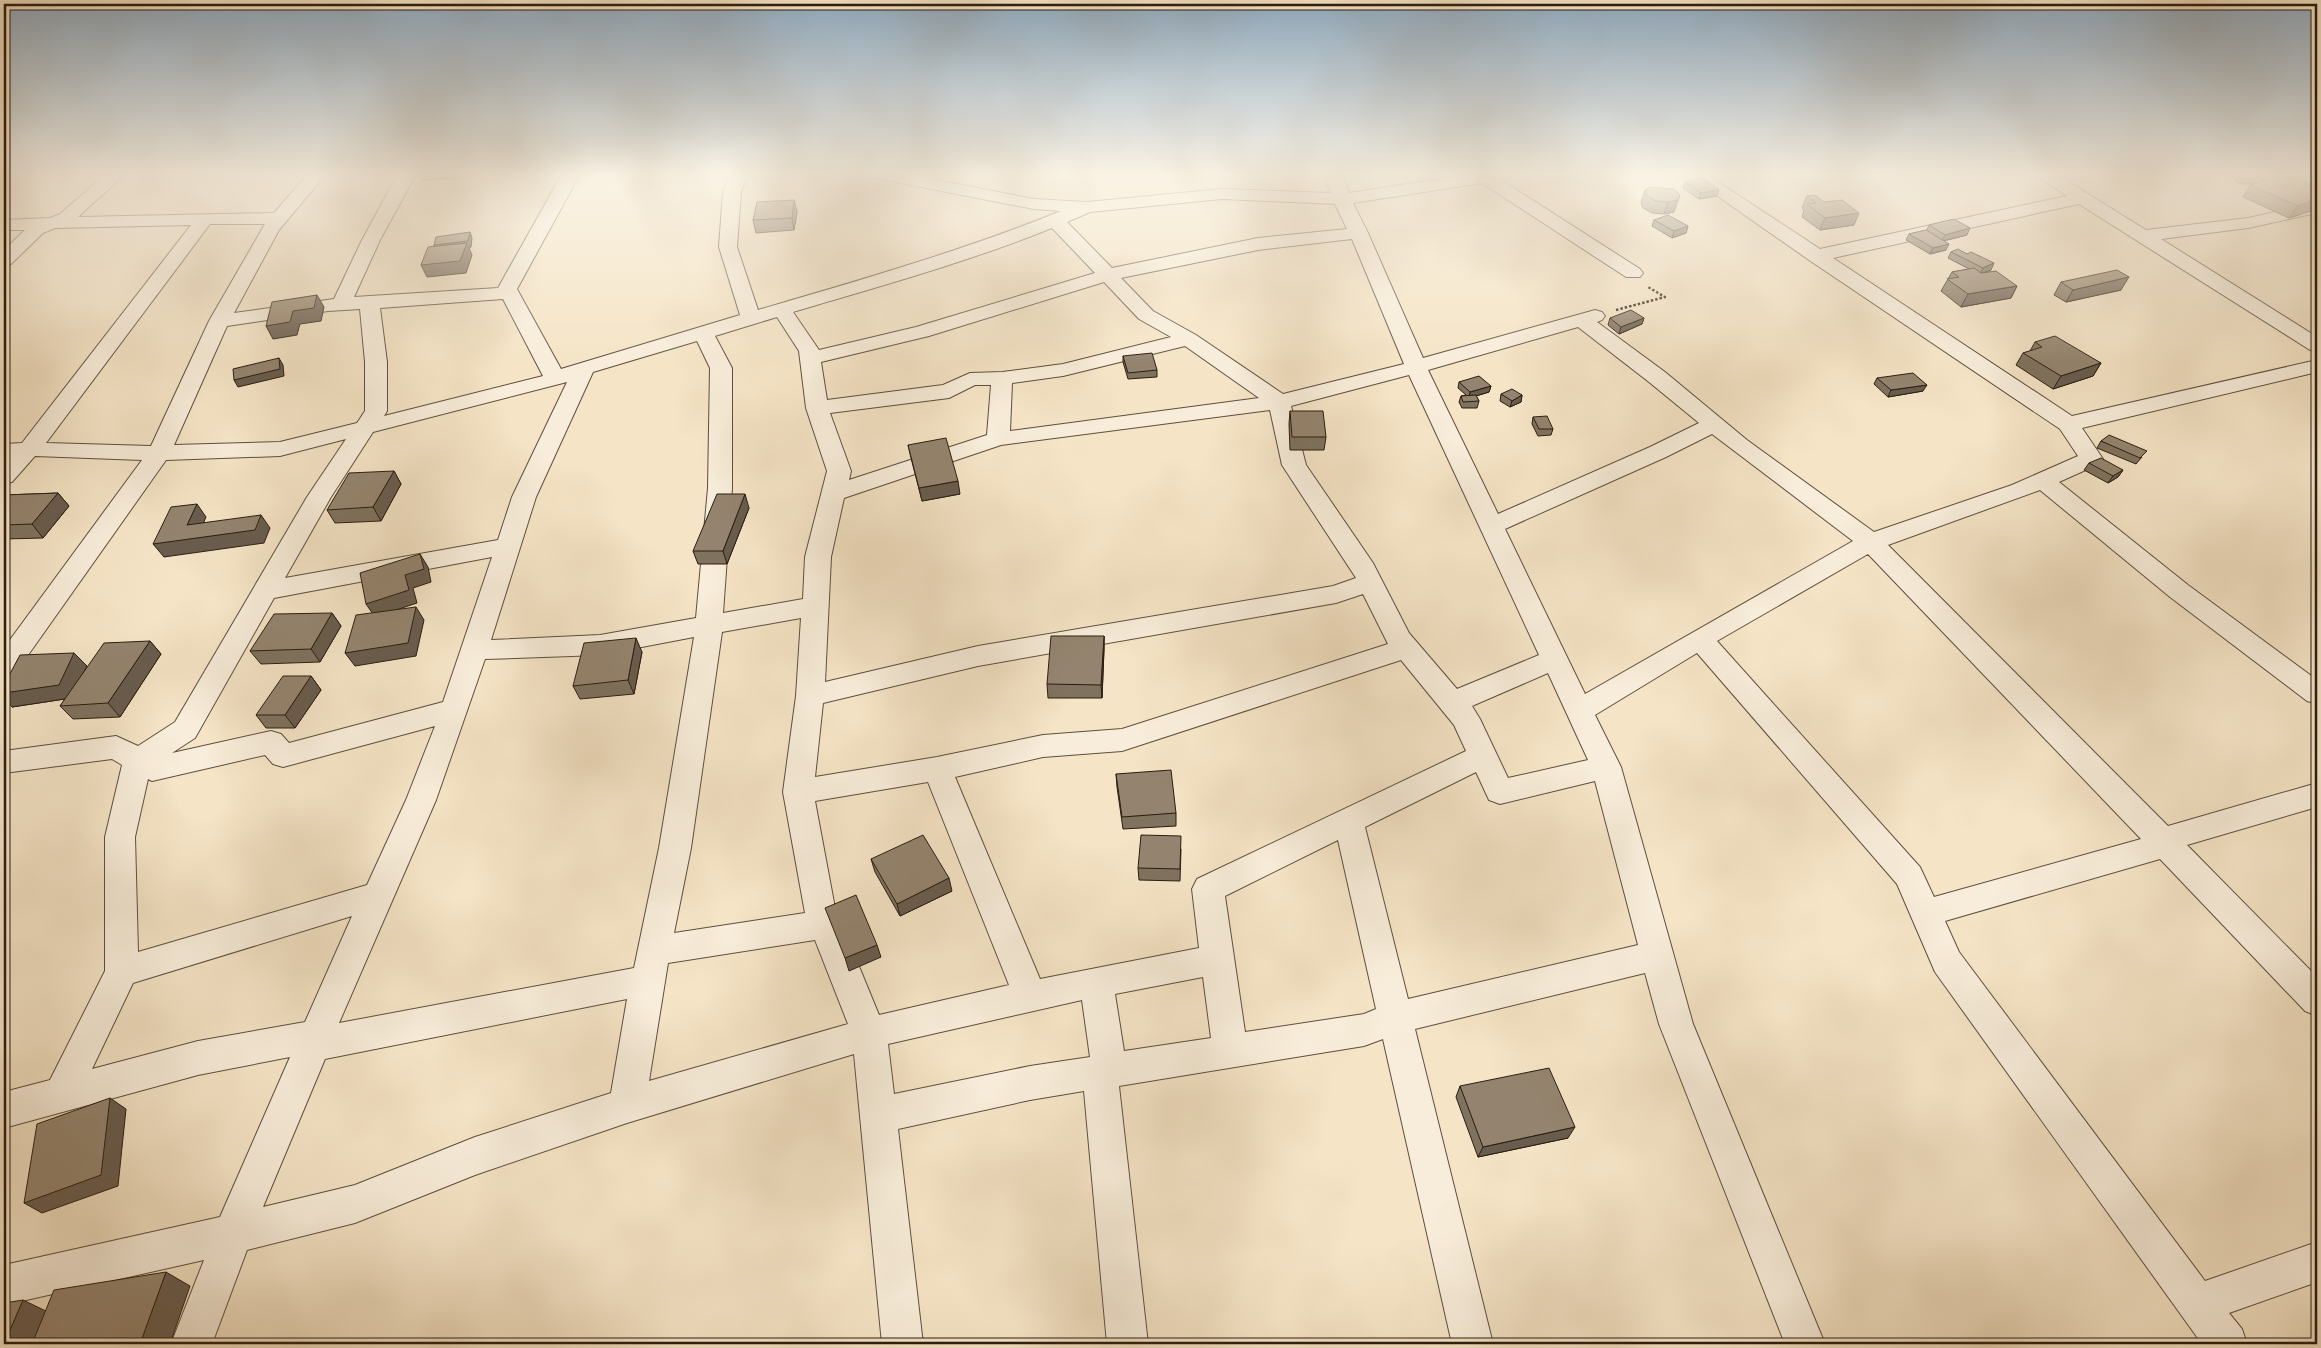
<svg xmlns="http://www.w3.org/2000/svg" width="2321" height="1348" viewBox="0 0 2321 1348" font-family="Cardo,serif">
<rect width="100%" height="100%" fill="#f5e4c6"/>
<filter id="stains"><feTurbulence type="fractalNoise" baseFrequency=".004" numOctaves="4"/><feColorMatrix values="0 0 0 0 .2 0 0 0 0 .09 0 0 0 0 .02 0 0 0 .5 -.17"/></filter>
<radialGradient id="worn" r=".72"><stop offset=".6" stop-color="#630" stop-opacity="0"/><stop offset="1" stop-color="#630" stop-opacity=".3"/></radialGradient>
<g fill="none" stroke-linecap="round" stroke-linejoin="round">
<defs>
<path id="minor" d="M106 174H125L78 217 274 213 308 174H326L279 230 234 313 334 299 362 240 398 174H416L380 240 354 297 498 288 562 174H580L517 289 561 369 740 315 719 247 723 192 730 174H748L741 192 737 247 758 310C861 280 962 251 1061 211L1034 209 880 179 874 178 871 174H906L1034 199 1087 202 1222 189 1331 193 1324 174H1342L1349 193 1472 174H1514L1511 178 1501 180 1640 269 1643 273 1640 277H1626L1482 183 1353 203 1368 233 1423 358 1588 312 1595 310 1602 312 1605 316 1602 320 1597 322 1665 372 1747 440 1874 532 2012 485 2078 456 2060 429 1809 260 1686 174H1706L1820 249 2067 196 2035 174H2056L2146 230 2248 218 2310 204 2316 205V213L2248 228 2161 239 2317 337V352L2310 350 2079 204 1833 258 2072 416 2317 360V372L2082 428 2103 459 2099 464 2059 482 2188 585 2317 680V704L2307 701 2170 597 2040 490 1888 545 2168 826 2317 783V807L2187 845 2317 977V1016L2305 1011 2160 859 1945 921 1959 952 2205 1281 2317 1242V1282L2229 1313 2242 1329 2247 1344H2202L1935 972 1897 884 1697 653 1595 715 1621 767 1693 1024 1825 1344H1785L1659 1024 1645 973 1415 1029 1493 1344H1452L1383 1039 1364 1046 1119 1086 1148 1344H1107L1084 1091 1030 1100 898 1129 923 1344H882L854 1054 627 1123 475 1175 355 1223 247 1250 212 1344H171L204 1260 4 1305V1265L220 1217 290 1057 198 1075 4 1128V1092L50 1080 105 971V837L122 765 112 759 4 773V751L116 736 138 746 175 722 307 497 346 439 280 456 166 460 14 675 4 678V648L142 460 35 456 12 482 4 484V463L9 458H4V444L22 443 191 225 55 228 43 233 11 264 4 266V250L25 230H4V220L50 218 60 214ZM1222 199 1335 204 1347 229 1258 238 1112 268 1067 222 1090 212ZM210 224H265L209 321 151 446 46 443ZM1052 228 1095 273 916 327 819 350 793 312C880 286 968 262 1052 228ZM1352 239 1404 364 1283 394 1196 335 1153 311 1121 278 1258 250ZM1104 282 1139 319 1171 337 1063 364 1002 372 970 373 943 385 827 400 821 362 929 336ZM503 299 543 376 384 416 387 411V362L380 308ZM360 309 365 362V411L357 423 280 442 174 445 227 326 328 311ZM777 317 799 351 806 408 827 471 805 557 803 599 723 613 732 488V368L715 336ZM1578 327 1649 382 1699 423 1650 447 1498 514 1428 370ZM697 341 710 368 708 488 696 618 600 635 491 640 536 497 593 372ZM1185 346 1259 398 1010 431 1012 383 1063 376ZM1409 375 1539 655 1457 689 1409 633 1373 563 1306 465 1291 406ZM567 382 512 497 498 540 285 578 331 497 373 432ZM975 385H991L987 435 849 480 851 471 830 413 949 398ZM1270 410 1282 465 1356 578 1333 586 978 646 825 682 831 557 844 498 1001 445ZM1712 434 1853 541 1585 694 1505 529 1666 457ZM1868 554 2141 839 1934 897 1920 867 1717 641ZM492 557 443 702 289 743 281 734 271 731 172 753 195 738 274 598ZM1363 594 1388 644 1122 729 1043 735 937 757 815 777 823 703 978 666 1336 603ZM801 618 796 696 783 792 805 913 674 933 691 848 722 632ZM694 637 659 848 634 968 339 1023 436 800 485 659 600 655ZM1401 660 1454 725 1466 751 1197 879 1192 889 1199 948 1040 979 955 777 1043 757 1122 751ZM1548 673 1588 760 1508 778 1480 719 1472 706ZM435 726 406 800 367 885 138 952 135 837 148 779 152 781 265 755 273 764 283 767ZM1476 772 1489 800 1500 804 1595 781 1638 945 1408 999 1365 827ZM928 782 1009 985 879 1015 835 908 815 801ZM1338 840 1376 1009 1364 1014 1245 1032 1225 896ZM352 916 305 1022 198 1041 92 1069 133 983ZM815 940 848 1024 649 1081 668 963ZM1203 977 1211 1038 1124 1051 1115 994ZM627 999 611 1093 475 1137 355 1185 263 1207 325 1059ZM1082 1000 1090 1057 1030 1066 894 1094 888 1044Z"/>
</defs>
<!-- minor casing -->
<use href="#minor" stroke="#5d4f3e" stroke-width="2"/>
<!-- path -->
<path stroke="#2a1d10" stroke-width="2.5" stroke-dasharray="2.5 2" stroke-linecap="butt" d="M1616 310 1665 297 1648 287"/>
<!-- minor -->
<use href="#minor" fill="#f8edda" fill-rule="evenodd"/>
</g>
<!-- wall -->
<path fill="#7f725f" stroke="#2a1d10" d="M418 174H482L481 176 421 181Z
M1875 174H1892L1882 177Z
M2235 174H2253L2256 177 2258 174H2286L2317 187V209L2289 218 2243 197 2250 185 2263 181 2258 178 2254 184H2239L2232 178Z
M1685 182 1717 196 1699 199 1683 188Z
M1674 189V212L1664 214 1652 213 1643 208 1641 203 1645 190Z
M1807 196 1824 202 1854 225 1820 230 1802 217 1804 210 1802 208Z
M794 200 797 212 794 230 756 233 753 220Z
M1654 220 1688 226 1686 233 1672 238 1652 226Z
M1929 225 1967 235 1944 241 1946 250 1930 254 1906 240 1909 234 1927 230Z
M1951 252 1967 254 1991 270 1984 273 2017 286 2011 298 1961 307 1941 291 1952 272 1969 269 1948 258Z
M2061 282 2121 290 2066 302 2054 295Z
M1610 318H1644L1642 324 1619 334 1608 325Z
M2035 342 2101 363 2093 376 2053 389 2016 365 2023 353 2030 351Z
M1123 356 1157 370V377L1128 379 1123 362Z
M1877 378 1923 391 1888 397 1874 384Z
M1459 382 1491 386 1489 392 1476 396 1479 401 1477 408H1462L1459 402 1461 396 1466 395 1458 388Z
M1501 394 1522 395 1521 402 1510 407 1500 401Z
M1290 411 1326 437 1324 450H1290L1289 424Z
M1533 417 1553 429 1551 435 1538 436 1532 424Z
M2101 441 2142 457 2136 464 2097 448Z
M908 445 960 494 922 501 911 458Z
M2089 463 2123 470 2118 477 2108 483 2084 470Z
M394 471 401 484 381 521 335 523 327 510Z
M58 493 69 506 43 538 4 539V495Z
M749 508 727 564H698L693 551Z
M332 613 341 626 320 662 261 664 250 651Z
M1104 636V649L1102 698H1048L1047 684Z
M150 641 161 654 120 717 73 719 60 706 65 699 12 707 87 666 83 673Z
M642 652 634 694 580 699 573 686Z
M311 676 321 690 295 728H266L256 715Z
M1116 774 1176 813V826L1123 829 1117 787Z
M1181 849 1180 881 1139 880 1138 868Z
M871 859 952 891 900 916 875 872Z
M1460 1086 1568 1138 1478 1157 1456 1097Z"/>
<!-- shaded-wall -->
<path fill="#685c4e" stroke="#2a1d10" d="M1883 174H1892L1882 177Z
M1719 190 1717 196 1699 199 1701 193Z
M1680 195 1674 212 1664 214 1668 202Z
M2317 199V209L2289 218 2298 206Z
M794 200 797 212 794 230 792 218Z
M1859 213 1854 225 1820 230 1825 218Z
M1688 226 1686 233 1672 238 1674 231Z
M1970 228 1967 235 1942 241 1945 235Z
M470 232 472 238 471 247 469 248 472 255 466 273 427 277 421 265 434 245Z
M1949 244 1946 250 1930 254 1933 248Z
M1994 263 1991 270 1980 274 1983 268Z
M2129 277 2121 290 2066 302 2073 290Z
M2017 286 2011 298 1961 307 1968 294Z
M317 295 324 307 321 321 300 324 297 335 273 339 266 326Z
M1644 318 1642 324 1619 334 1621 327Z
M279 358 283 365 284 376 238 387 234 380Z
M2101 363 2093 376 2053 389 2061 376Z
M1927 385 1923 391 1888 397 1891 390Z
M1491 386 1489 392 1469 398 1470 392Z
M1522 395 1521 402 1510 407 1512 401Z
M2123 470 2118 477 2108 483 2113 476Z
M394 471 401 484 381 521 373 507Z
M958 481 960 494 922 501 919 488Z
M58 493 69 506 43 538 32 524Z
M745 494 749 508 727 564 723 551Z
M197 504 206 517 197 538 261 515 270 528 264 543 164 557 153 544 187 525Z
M420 554 428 567 431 582 413 588 417 603 375 617 366 604 405 575Z
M416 607 424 620 416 656 355 666 345 653Z
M332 613 341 626 320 662 311 649Z
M1104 636V649L1102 698 1101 685Z
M636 638 642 652 634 694 628 680Z
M150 641 161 654 120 717 108 703Z
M74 653 87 666 71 698 12 707 4 698V693Z
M311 676 321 690 295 728 285 715Z
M949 878 952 891 900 916 897 904Z
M877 945 881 957 849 971 845 958Z
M110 1098 126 1109 118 1186 42 1213 24 1203Z
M1575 1127 1568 1138 1478 1157 1483 1147Z
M166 1272 190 1286 170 1344H140Z
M23 1300 50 1313 38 1344H4Z"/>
<!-- building -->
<path fill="#94846f" stroke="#2a1d10" d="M2238 174H2253L2258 178H2243Z
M2265 174H2286L2278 177H2270Z
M2286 174 2317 187V199L2298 206 2250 185Z
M1703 178 1719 190 1701 193 1685 182Z
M1651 187 1674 189 1680 195 1678 200 1668 202 1656 201 1647 196 1645 190Z
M1815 195 1824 202 1842 200 1859 213 1825 218 1807 204 1816 203 1807 196Z
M794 200 792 218 753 220 757 202Z
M1668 215 1688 226 1674 231 1654 220Z
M1954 219 1970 228 1945 235 1929 225Z
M1926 230 1949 244 1933 248 1909 234Z
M470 232 468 241 434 245 436 237Z
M467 243 460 261 421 265 428 247Z
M1958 249 1967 254 1971 252 1994 263 1983 268 1951 252Z
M1974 268 1981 273 1996 271 2017 286 1968 294 1947 279 1959 277 1952 272Z
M2117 270 2129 277 2073 290 2061 282Z
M317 295 314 308 293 311 290 322 266 326 272 302Z
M1631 310 1644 318 1621 327 1610 318Z
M2055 336 2101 363 2061 376 2023 353 2042 347 2035 342Z
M1152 353 1157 370 1128 373 1123 356Z
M279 358 280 369 234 380 233 369Z
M1913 373 1927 385 1891 390 1877 378Z
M1479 376 1491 386 1470 392 1459 382Z
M1512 389 1522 395 1512 401 1501 394Z
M1476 395 1479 401 1463 402 1461 396Z
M1290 411H1323L1326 437H1292Z
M1547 416 1553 429H1539L1533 417Z
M2109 435 2147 451 2140 458 2101 441Z
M946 438 958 481 919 488 908 445Z
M2101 458 2123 470 2113 476 2089 463Z
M394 471 373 507 327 510 349 473Z
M58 493 32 524 4 525V495Z
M717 494H745L723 551H693Z
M197 504 187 525 261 515 255 530 153 544 171 507Z
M420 554 424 569 405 575 409 590 366 604 360 573Z
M416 607 408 643 345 653 356 615Z
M332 613 311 649 250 651 274 614Z
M1051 636H1104L1101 685 1047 684Z
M636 638 628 680 573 686 584 643Z
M150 641 108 703 60 706 104 643Z
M74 653 59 685 4 693V685L20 655Z
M283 676H311L285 715H256Z
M1171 770 1176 813 1122 817 1116 774Z
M923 835 949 878 897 904 871 859Z
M1141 835 1181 836 1180 869 1138 868Z
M856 895 877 945 845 958 825 908Z
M1549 1068 1575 1127 1483 1147 1460 1086Z
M110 1098 101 1175 24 1203 37 1124Z
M166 1272 140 1344H32L54 1290Z
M23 1300 4 1344V1303Z"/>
<!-- sky -->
<linearGradient id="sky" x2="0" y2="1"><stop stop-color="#91acc2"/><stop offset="0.48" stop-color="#faf3e5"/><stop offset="1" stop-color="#faf3e5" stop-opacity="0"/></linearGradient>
<rect width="2321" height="363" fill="url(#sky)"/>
<!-- margin -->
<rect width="2321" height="1348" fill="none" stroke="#f5e4c6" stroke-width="20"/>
<rect x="5" y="5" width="2311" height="1338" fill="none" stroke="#2a1d10" stroke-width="2.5"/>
<rect x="10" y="10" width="2301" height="1328" fill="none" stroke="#2a1d10"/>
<rect width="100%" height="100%" filter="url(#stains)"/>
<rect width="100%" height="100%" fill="url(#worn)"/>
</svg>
